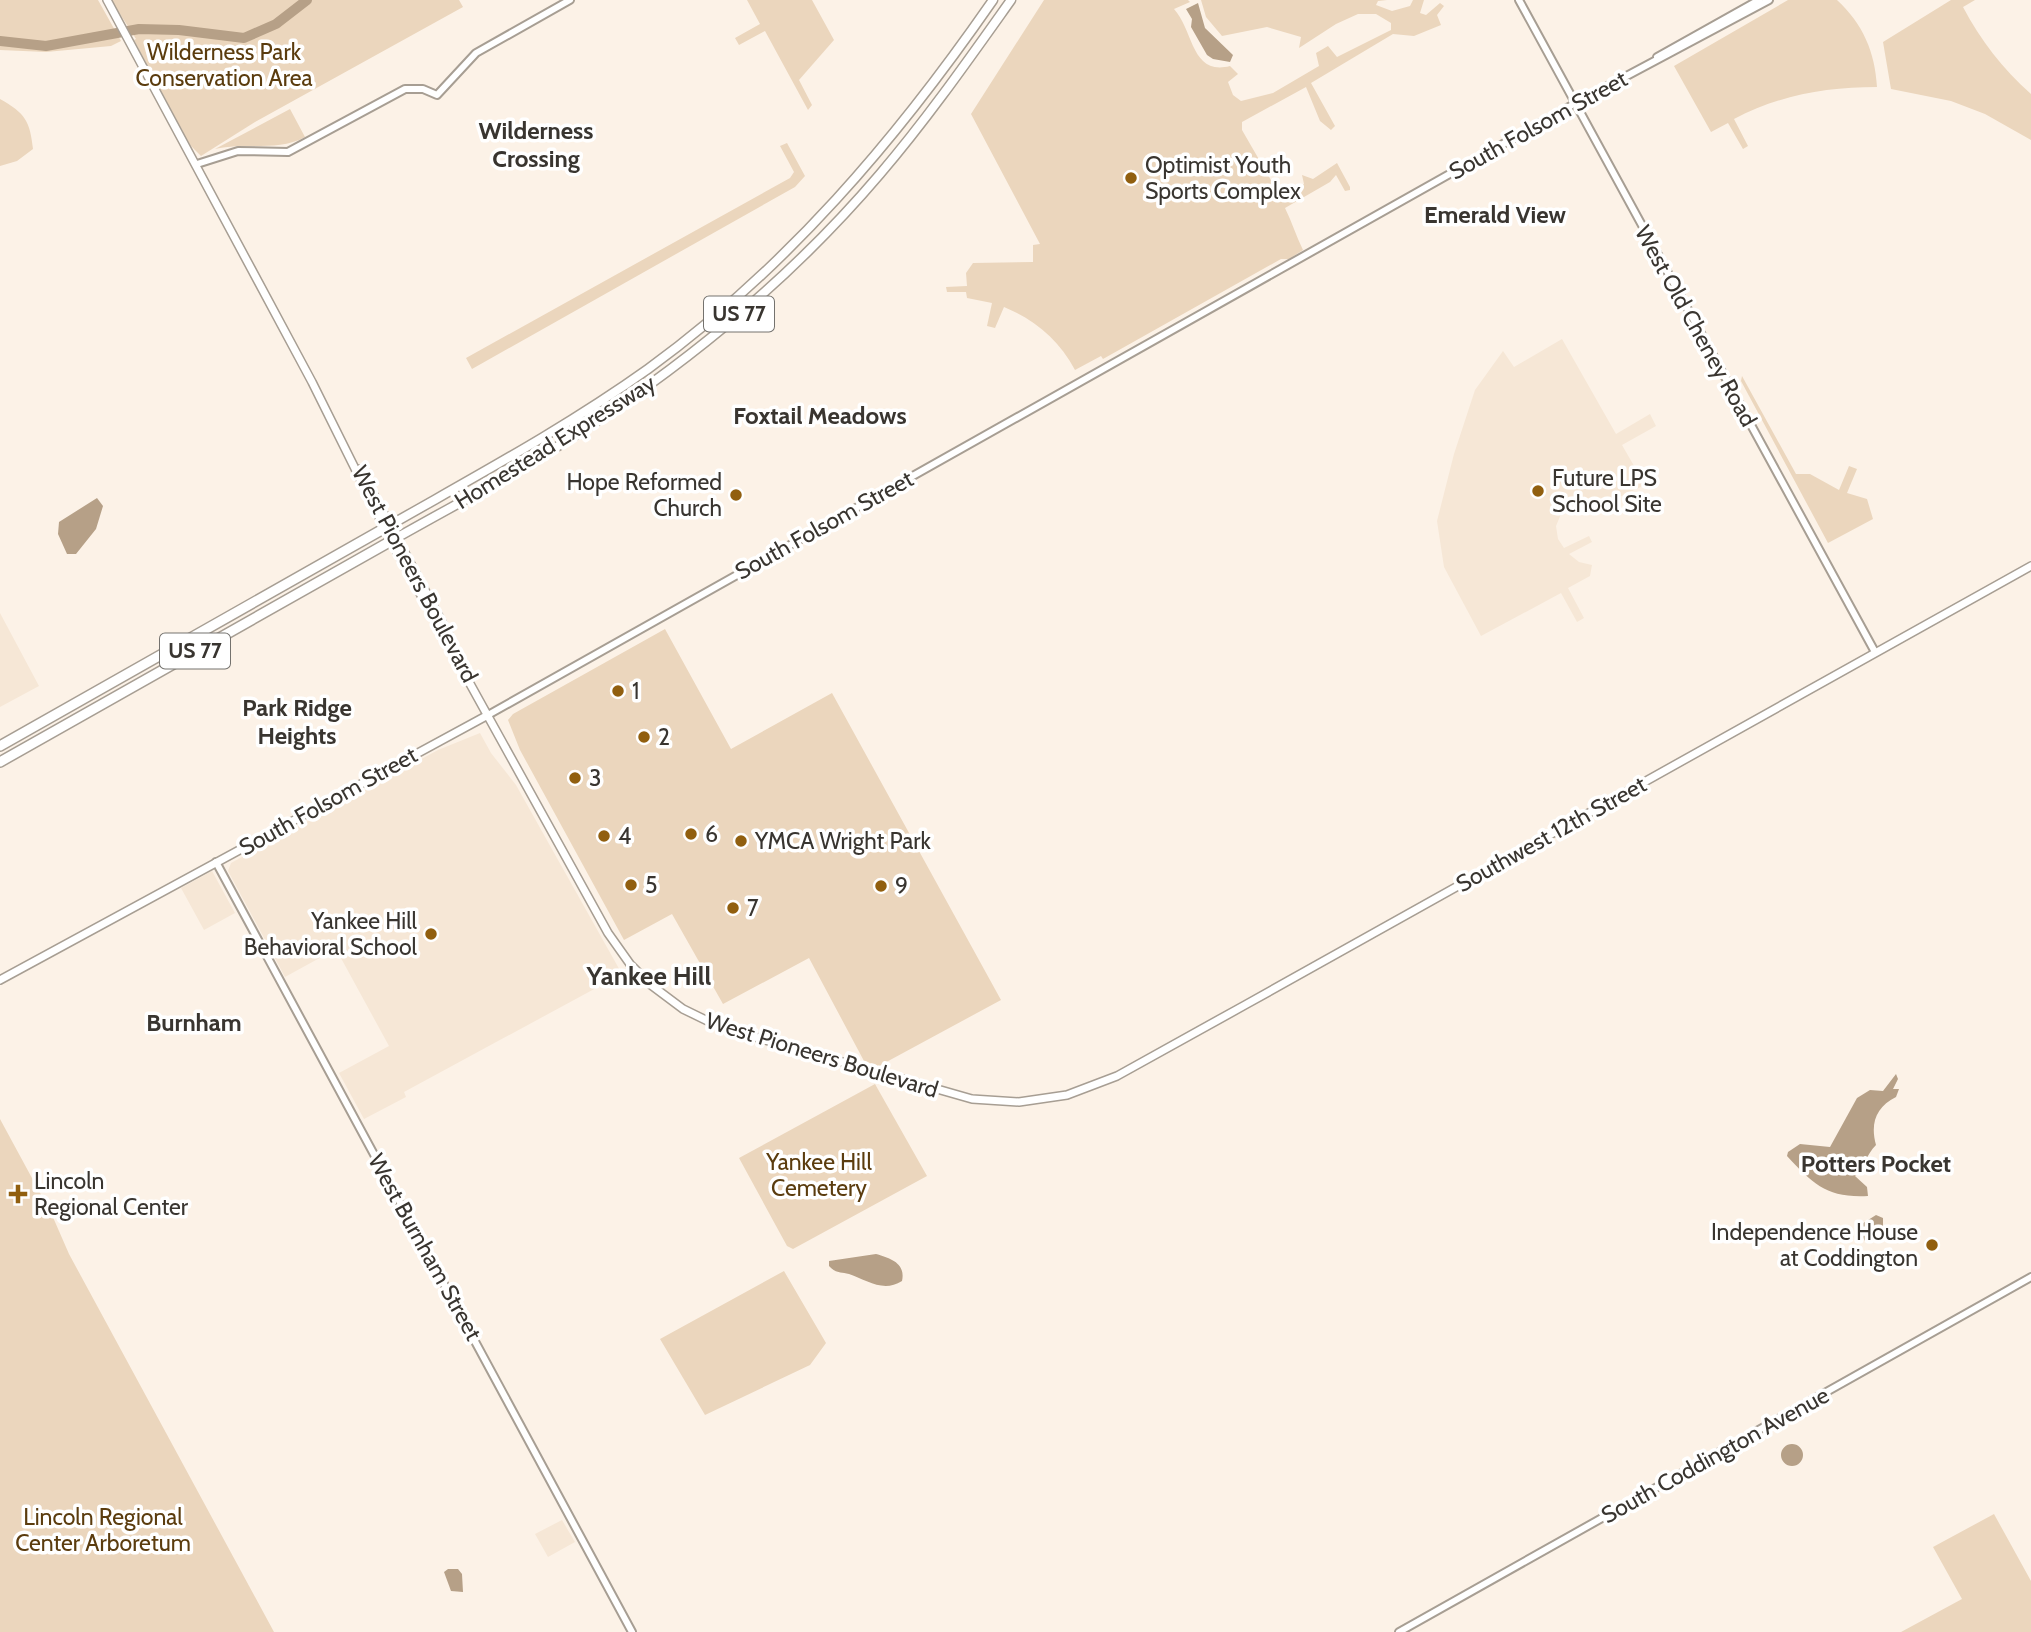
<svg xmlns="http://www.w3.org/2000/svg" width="2031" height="1632" viewBox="0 0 2031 1632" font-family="Cabin,sans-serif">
<rect width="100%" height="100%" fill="#fcf2e7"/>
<!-- built -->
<path fill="#f6e7d6" d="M1562 339 1616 434 1650 414 1656 426 1622 445 1645 485 1613 500 1596 497 1579 500 1561 514 1556 526 1558 539 1564 548 1589 536 1592 542 1569 554 1579 562 1592 565 1590 576 1568 588 1584 618 1577 622 1561 593 1481 636 1444 567 1437 521 1454 454 1475 390 1503 351 1514 367Z
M0 613 39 686 0 707Z
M480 733 491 753 516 785 622 974 404 1092 406 1097 364 1119 339 1073 389 1046 336 949 285 977 228 871 231 863 438 750Z
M212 871 235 913 204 930 181 888Z
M562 1520 575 1542 548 1557 535 1534Z"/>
<!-- green -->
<path fill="#ebd6bd" d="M0 0H98L121 41 111 46 46 52 0 50Z
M111 0H459L463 7 255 122 201 156 190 145 134 40 136 39Z
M747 0H812L834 40 799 80 812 105 808 110 765 31 739 45 735 38 760 24Z
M1044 0H1188L1190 2 1174 9C1194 31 1191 76 1230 66L1238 74 1228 82 1233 95 1241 101 1273 93 1319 66 1316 53 1328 46 1337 57 1391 30V23L1376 14H1358L1336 24 1299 48 1301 37 1267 27 1222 36 1206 17 1201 0H1387L1378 1 1376 5 1392 11 1410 6 1413 0H1424L1420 13 1426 15 1440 3 1444 6 1437 15 1441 25 1414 36 1393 34 1311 83 1335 126 1331 130 1320 121 1306 87 1242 122V130L1279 194 1283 196 1304 184 1302 175 1313 179 1337 163 1350 187V190L1345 191 1336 175 1330 182 1285 208C1292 222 1296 236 1303 250L1289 259H1281L1103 359 1101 356 1075 370C1059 340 1035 320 1004 307L995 328 987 326 992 303 967 298 966 292H947L946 287 967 286 966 273 973 263 1033 262V245L1040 244 971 114Z
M1788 0H1837C1863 24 1875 52 1877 87 1827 87 1779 95 1734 119L1748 146 1743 149 1728 123 1711 132 1674 66Z
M1951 0H1975L1963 7C1981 41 2002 68 2031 94V140L1985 114 1951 101 1891 89 1883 42Z
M0 99C25 113 30 121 33 149L17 161 0 166Z
M290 109 305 137C278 152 246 142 215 149Z
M787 143 805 176 795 187 472 369 466 358 790 178 794 172 780 146Z
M1742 376 1796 474H1810L1839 490 1849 466 1857 469 1847 493 1867 499 1873 519 1828 543 1741 381Z
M665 629 731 749 832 693 1001 1000 879 1066 864 1061 809 958 723 1004 672 914 624 940 520 750 508 720 513 714Z
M875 1084 927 1176 793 1249 787 1246 739 1158Z
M0 1119 52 1215 69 1254 274 1632H0Z
M784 1271 826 1343 810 1365 705 1415 660 1339Z
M1994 1514 2031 1581V1632H1901L1962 1599 1933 1547Z"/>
<!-- water -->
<path fill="#b6a087" d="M1198 3 1205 28 1233 55 1230 62 1213 59 1207 55 1191 27 1192 19 1186 9Z
M97 498 103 506 96 529 76 554H67L58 534 59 522Z
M1896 1074 1898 1079 1893 1089H1899L1896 1097C1876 1107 1870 1123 1876 1145 1866 1155 1865 1166 1855 1176L1867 1187 1868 1196C1827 1198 1814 1185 1787 1156L1788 1152 1800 1144 1830 1147 1857 1098 1870 1090 1883 1091Z
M1876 1215 1883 1218V1228L1875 1241H1865L1857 1227Z
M876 1254C890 1258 906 1263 902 1281 883 1293 867 1280 849 1274 840 1272 835 1273 829 1266V1261Z
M1781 1455a11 11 0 1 1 22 0a11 11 0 1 1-22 0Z
M448 1569H458L462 1574 463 1592 451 1591 444 1572Z"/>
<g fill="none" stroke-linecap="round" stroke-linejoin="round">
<!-- river -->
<path stroke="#b6a087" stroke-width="10" d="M0 41 46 46 139 29 179 30 244 38 276 24 307 0"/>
<defs>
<path id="tertiary" d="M1519 0 1875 652
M1657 57 1759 0
M197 164 238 151 288 152 405 89H423L437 95 476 53 570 0
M488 715 1574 104 1769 0
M216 862 632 1632
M1399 1632 2031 1277"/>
<path id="secondary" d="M107 0 312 382 391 541 608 933 630 964 651 985 683 1009 720 1027 972 1099 1019 1102 1067 1095 1117 1076 1245 1005 2031 566
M360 469 450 637
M0 980 488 715"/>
<path id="trunk" d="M385 528C474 477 564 429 648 369 787 268 896 140 993 0
M391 541C463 500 538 462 606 415 707 347 801 267 880 174 927 119 969 59 1011 0"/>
<path id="motorway" d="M0 746 385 528
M0 762 391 541"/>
</defs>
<!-- tertiary casing -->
<use href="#tertiary" stroke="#a79e93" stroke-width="10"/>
<!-- secondary casing -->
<use href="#secondary" stroke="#a79e93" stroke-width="10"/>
<!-- trunk casing -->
<use href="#trunk" stroke="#a79e93" stroke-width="11"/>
<!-- motorway casing -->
<use href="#motorway" stroke="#a79e93" stroke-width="12"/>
<!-- tertiary -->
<use href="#tertiary" stroke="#fff" stroke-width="6"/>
<!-- secondary -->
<use href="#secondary" stroke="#fff" stroke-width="7"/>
<!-- trunk -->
<use href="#trunk" stroke="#fff" stroke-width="8"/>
<!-- motorway -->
<use href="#motorway" stroke="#fff" stroke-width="9"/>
</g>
<!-- markers -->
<g fill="#915f0f" stroke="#fff" stroke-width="2.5">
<circle cx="1131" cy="178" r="7"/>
<circle cx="1538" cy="491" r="7"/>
<circle cx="736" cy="495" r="7"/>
<circle cx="618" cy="691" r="7"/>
<circle cx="644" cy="737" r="7"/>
<circle cx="575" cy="778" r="7"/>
<circle cx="691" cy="834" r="7"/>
<circle cx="604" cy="836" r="7"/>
<circle cx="741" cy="841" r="7"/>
<circle cx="631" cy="885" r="7"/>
<circle cx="881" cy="886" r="7"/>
<circle cx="733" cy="908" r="7"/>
<circle cx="431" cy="934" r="7"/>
<path d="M14.5 1183.5h7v7h7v7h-7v7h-7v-7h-7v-7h7z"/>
<circle cx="1932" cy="1245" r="7"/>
</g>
<g text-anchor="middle" stroke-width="7" stroke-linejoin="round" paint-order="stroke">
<!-- shield labels -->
<g fill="#fff" stroke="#74726e" stroke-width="2">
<rect x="704" y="296.5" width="70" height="35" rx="5"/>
<rect x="160" y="633.5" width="70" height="35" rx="5"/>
</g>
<g font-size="21" font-weight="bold" fill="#393530">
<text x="739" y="321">US 77</text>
<text x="195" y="658">US 77</text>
</g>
<!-- park labels -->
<g font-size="23" fill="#5b3c0e" stroke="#fff">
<text x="224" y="60">Wilderness Park<tspan x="224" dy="26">Conservation Area</tspan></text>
<text x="819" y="1170">Yankee Hill<tspan x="819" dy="26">Cemetery</tspan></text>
<text x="103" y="1525">Lincoln Regional<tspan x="103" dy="26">Center Arboretum</tspan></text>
</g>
<!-- street labels -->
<g font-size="23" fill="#393530" stroke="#fff">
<text transform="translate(1538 125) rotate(-29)" y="8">South Folsom Street</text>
<text transform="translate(1696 326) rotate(61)" y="8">West Old Cheney Road</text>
<text transform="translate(555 442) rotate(-32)" y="8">Homestead Expressway</text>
<text transform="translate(824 525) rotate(-29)" y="8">South Folsom Street</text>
<text transform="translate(415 574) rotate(62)" y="8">West Pioneers Boulevard</text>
<text transform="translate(328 801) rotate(-29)" y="8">South Folsom Street</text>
<text transform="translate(1551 834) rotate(-29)" y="8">Southwest 12th Street</text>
<text transform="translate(822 1055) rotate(17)" y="8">West Pioneers Boulevard</text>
<text transform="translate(425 1247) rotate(61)" y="8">West Burnham Street</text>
<text transform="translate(1715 1455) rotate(-29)" y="8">South Coddington Avenue</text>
</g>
<!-- poi labels -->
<g font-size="23" fill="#393530" stroke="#fff" text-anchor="start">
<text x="1145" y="173">Optimist Youth<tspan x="1145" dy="26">Sports Complex</tspan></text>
<text x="1552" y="486">Future LPS<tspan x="1552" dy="26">School Site</tspan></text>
<text x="722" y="490" text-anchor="end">Hope Reformed<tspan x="722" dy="26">Church</tspan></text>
<text x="632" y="699">1</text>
<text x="658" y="745">2</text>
<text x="589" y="786">3</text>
<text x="705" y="842">6</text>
<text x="618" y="844">4</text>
<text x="755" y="849">YMCA Wright Park</text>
<text x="645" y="893">5</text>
<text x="895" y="894">9</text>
<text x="747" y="916">7</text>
<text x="417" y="929" text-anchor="end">Yankee Hill<tspan x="417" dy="26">Behavioral School</tspan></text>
<text x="34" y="1189">Lincoln<tspan x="34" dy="26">Regional Center</tspan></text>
<text x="1918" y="1240" text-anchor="end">Independence House<tspan x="1918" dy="26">at Coddington</tspan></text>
</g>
<!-- neighbourhood labels -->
<g font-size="24" font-weight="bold" fill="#393530" stroke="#fff">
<text x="536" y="139">Wilderness<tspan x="536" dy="28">Crossing</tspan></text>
<text x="1495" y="223">Emerald View</text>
<text x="820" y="424">Foxtail Meadows</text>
<text x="297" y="716">Park Ridge<tspan x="297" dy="28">Heights</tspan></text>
<text x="194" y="1031">Burnham</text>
<text x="1876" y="1172">Potters Pocket</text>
</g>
<!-- quarter labels -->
<g font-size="26" font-weight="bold" fill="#393530" stroke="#fff">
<text x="649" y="985">Yankee Hill</text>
</g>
</g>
</svg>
